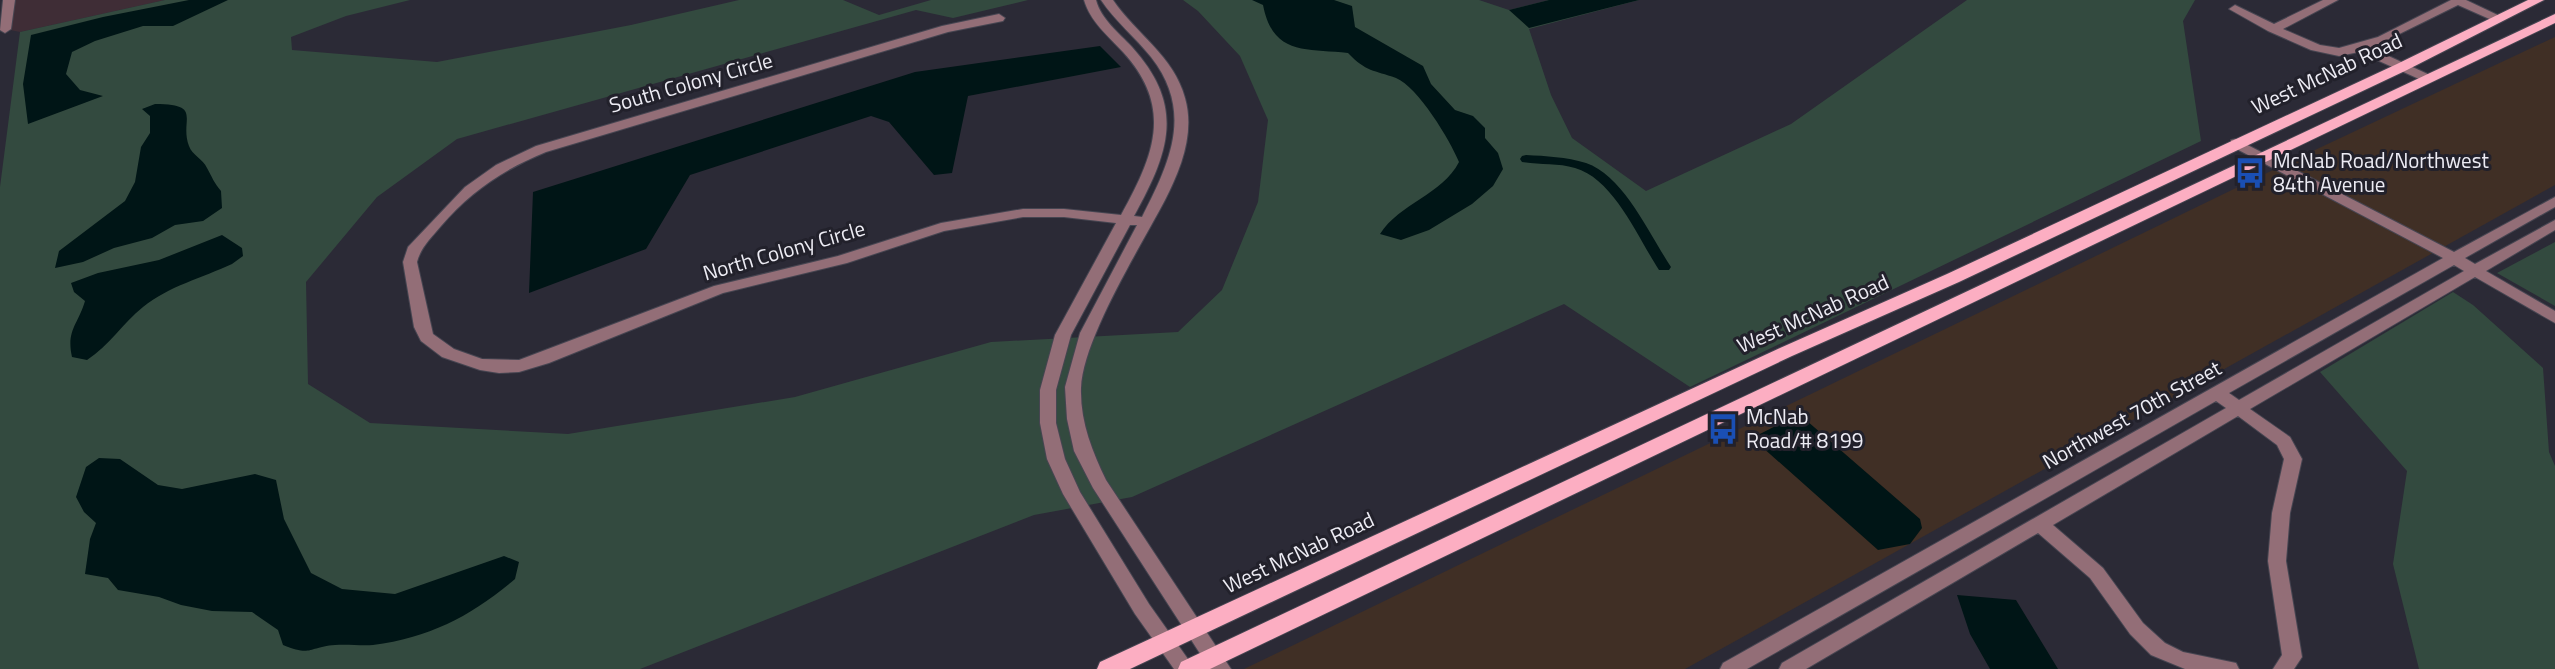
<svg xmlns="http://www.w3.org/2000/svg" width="2555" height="669" viewBox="0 0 2555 669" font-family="'Titillium Web',sans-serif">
<rect width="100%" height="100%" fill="#2b2a36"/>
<!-- commercial -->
<path fill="#402f25" d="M2555 37V185L1685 669H1244L2298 158Z"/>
<!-- industrial -->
<path fill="#3f2d36" d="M9 0H165L20 32 5 29Z"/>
<!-- green -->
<path fill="#334a3f" d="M165 0H410L346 16 291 37 292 50 437 62 631 25 739 0H843L879 15 931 0H1028L953 18 916 10 457 139 377 197 306 282 308 384 370 423 568 434 795 397 991 342 1178 332 1222 290 1258 202 1268 120 1240 56 1198 11 1183 0H1479L1509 10 1549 0H1639L1529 29 1551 95 1572 138 1646 191 1791 124 1967 0H2195L2183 21 2201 141 1690 387 1564 304 1132 497 1034 515 640 669H0V187L20 32Z
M2555 242V306L2497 273Z
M2453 292 2473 305 2543 368 2549 452 2555 466V669H2419L2393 564 2407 471 2320 372Z"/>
<!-- water -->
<path fill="#001516" d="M189 0H228L173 26H143L95 41 72 52 66 74 80 90 103 96 28 124 23 84 31 35 103 17Z
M1252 0H1334L1352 6 1355 27 1423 66 1431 84 1455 110 1473 116 1485 128V138L1498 153 1503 169 1493 186 1472 204 1429 230 1401 240 1380 234C1400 203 1442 195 1459 162 1450 140 1418 87 1396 78 1374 70 1366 72 1348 53 1306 48 1273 56 1263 5Z
M1549 0H1639L1529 28 1509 10Z
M1100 46 1121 67 968 96 952 173 934 175 889 122 871 116 690 175 646 249 529 293 533 192 915 72Z
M155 104C204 104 179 120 189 146 192 155 203 159 207 168 212 177 214 183 221 191L222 208 203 221 175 225 152 238 114 248 83 262 55 268 59 251 125 201 135 182 141 147 150 133V116L142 109Z
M222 235 242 248 243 256 232 264C202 278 169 286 143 307 123 323 109 346 87 360L72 357C66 330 78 325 85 301L74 292 71 283 98 273 159 260Z
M1799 414 1920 519 1922 528 1910 544 1878 550 1752 438Z
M99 458 120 459 158 485 182 489 255 474 276 480 284 519 311 573 342 589 395 594 504 556 519 562 515 579C471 616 431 637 373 645 361 646 348 644 335 645 308 647 312 657 283 645L278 630 252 612 212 611 181 605 159 597 118 590 108 578 85 574 90 539 96 523 84 512 76 497 86 467Z
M1957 595 2016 600 2058 669H1990L1970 634Z"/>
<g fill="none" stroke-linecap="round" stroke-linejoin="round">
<!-- canal -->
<path fill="#001516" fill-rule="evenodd" d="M1526 155C1546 156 1566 157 1586 163 1624 176 1649 234 1671 267L1669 270H1659C1638 238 1614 179 1575 168 1558 163 1539 165 1522 162L1520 159 1522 156Z"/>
<defs>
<path id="minor" d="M3 0H15L11 29 5 33 0 30Z
M1084 0H1096C1101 19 1119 33 1132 47 1186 107 1169 152 1134 216L1142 217C1170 162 1194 112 1151 57 1135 37 1115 21 1101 0H1113C1136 34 1174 56 1185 98 1195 133 1181 169 1165 200 1141 246 1083 338 1081 388 1080 421 1092 451 1106 480L1231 669H1210L1093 488 1074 451 1067 419 1065 387 1080 333 1137 225H1130L1071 335 1056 390V423L1065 459 1080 492 1149 604 1195 669H1174L1135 614 1063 494 1047 459 1040 423V390L1055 335 1116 223 1064 217H1023L944 231 847 263 723 293 549 363 519 372 499 373 480 370 442 357 421 341 414 327 403 262 408 247 465 187 496 165 536 146 942 26 999 14 1005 18 1003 21 948 32 546 152C504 169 470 192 441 226 431 238 421 247 417 262L433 334 454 349 482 359 519 360 714 286 838 256 941 223 1023 209H1064L1121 215C1154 155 1174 108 1123 52 1108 36 1090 21 1084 0Z
M2323 0H2338L2283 29 2320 45 2339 48 2378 37 2451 0H2466L2504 18 2498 22 2494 21 2458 5 2371 48 2432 76 2434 79 2428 83 2359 52 2339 56 2311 50 2268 31 2229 9 2235 5 2239 7 2274 24Z
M2236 139 2454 252 2555 197V207L2465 258 2475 264 2555 220V230L2486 271 2555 311V323L2475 277 2250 409 2290 437 2302 459 2290 513 2286 561 2302 657 2294 669H2273L2282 655 2268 561 2272 513 2284 459 2277 445 2238 416 2053 525 2103 568 2143 623 2165 643 2183 652 2236 663 2239 669H2185L2151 655 2130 634 2090 578 2038 533 1806 669H1779L1782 663 2226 408 2216 401 1747 669H1720L1723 663 2443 258 2231 146V140ZM2454 265 2464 271 2239 400 2229 393Z"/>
<path id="major" d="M2528 0H2544L2407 70 1959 282 1792 356 1130 669H1097L1100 662 1780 348 1947 274 2397 64Z
M2555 14V23L1210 669H1178L1181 662Z"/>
</defs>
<!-- minor casing -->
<use href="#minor" stroke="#464551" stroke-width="2"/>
<!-- major casing -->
<use href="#major" stroke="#464551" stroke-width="2"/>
<!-- minor -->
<use href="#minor" fill="#936e77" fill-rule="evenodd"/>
<!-- major -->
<use href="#major" fill="#fcaec2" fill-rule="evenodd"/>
</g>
<!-- icons -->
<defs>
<symbol id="bus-bare" viewBox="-9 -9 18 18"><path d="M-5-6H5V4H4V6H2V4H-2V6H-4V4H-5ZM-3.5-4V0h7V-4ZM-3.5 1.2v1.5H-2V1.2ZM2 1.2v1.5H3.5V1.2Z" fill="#1a4fb4" stroke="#22212b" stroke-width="2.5" paint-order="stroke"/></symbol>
</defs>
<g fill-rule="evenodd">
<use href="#bus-bare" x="2228" y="151" width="44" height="44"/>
<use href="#bus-bare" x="1701" y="407" width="44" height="44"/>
</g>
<g text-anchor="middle" stroke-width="6" stroke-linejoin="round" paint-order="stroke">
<!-- street labels -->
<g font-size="21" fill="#edecf4" stroke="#22212b">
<text transform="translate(2327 74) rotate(-25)" y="7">West McNab Road</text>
<text transform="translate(691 83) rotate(-16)" y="7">South Colony Circle</text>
<text transform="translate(784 251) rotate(-16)" y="7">North Colony Circle</text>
<text transform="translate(1813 314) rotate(-24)" y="7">West McNab Road</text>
<text transform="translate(2132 415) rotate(-29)" y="7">Northwest 70th Street</text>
<text transform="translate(1299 553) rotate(-25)" y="7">West McNab Road</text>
</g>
<!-- poi labels -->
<g font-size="21" fill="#edecf4" stroke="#22212b" text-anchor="start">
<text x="2273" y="168">McNab Road/Northwest<tspan x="2273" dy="24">84th Avenue</tspan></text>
<text x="1746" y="424">McNab<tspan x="1746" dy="24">Road/# 8199</tspan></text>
</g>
</g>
</svg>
